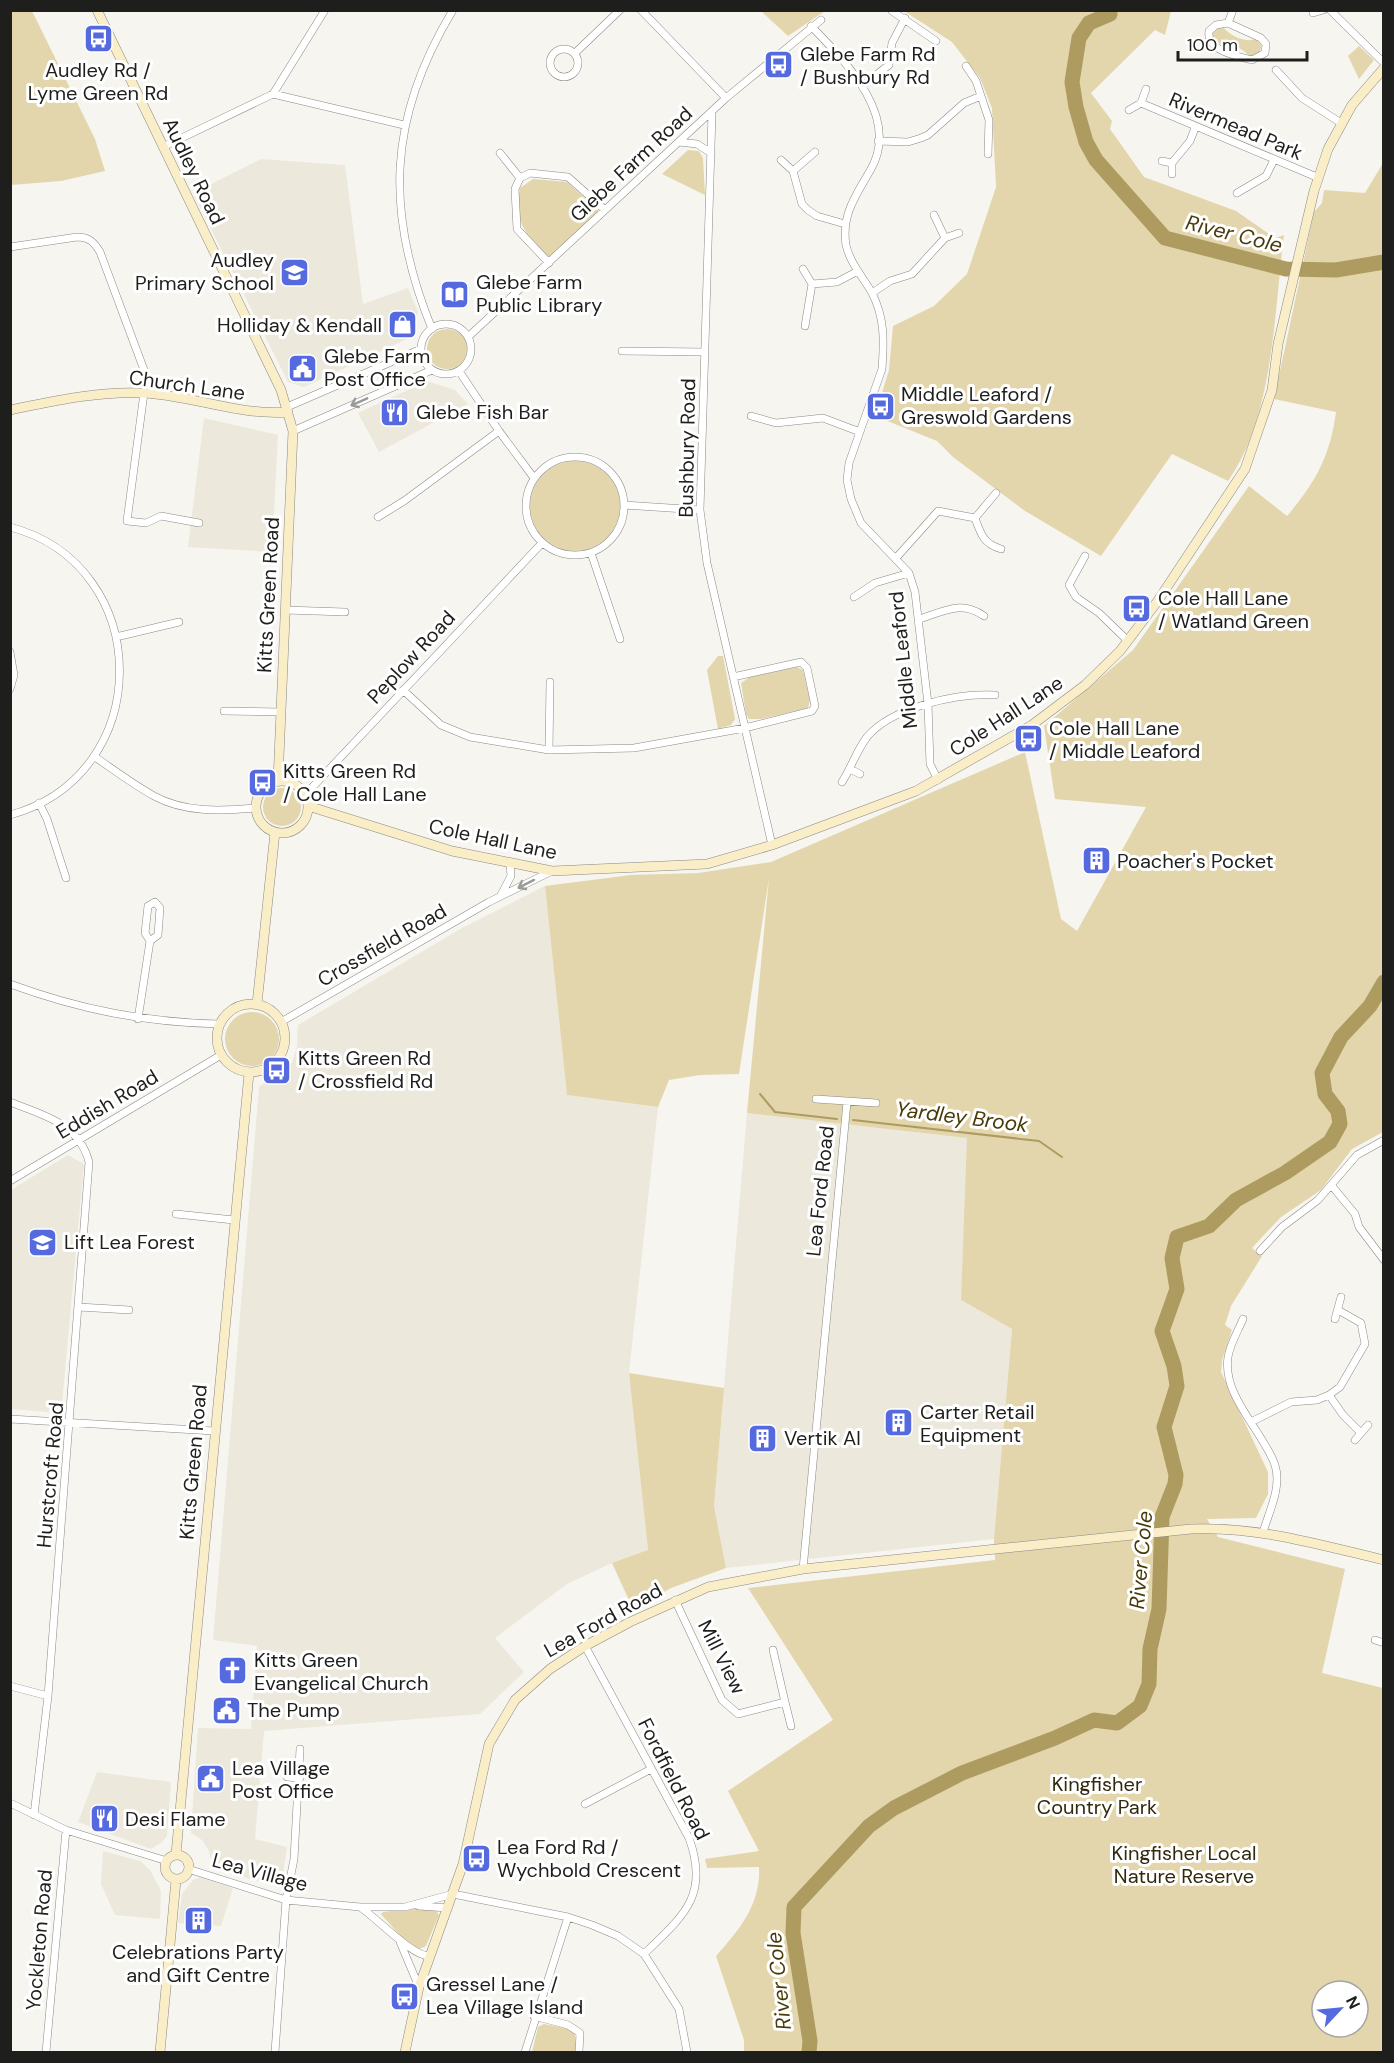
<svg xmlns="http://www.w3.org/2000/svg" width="1394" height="2063" viewBox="0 0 1394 2063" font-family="'DM Sans',sans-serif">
<rect width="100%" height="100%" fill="#f6f5f0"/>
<!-- built -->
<path fill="#ece8dc" d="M261 159 345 165 363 304 408 288 418 312 409 338 304 387 288 382 193 193Z
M427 381 455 390 468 404 379 452 358 413Z
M204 418 278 435 272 552 188 547Z
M545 886 567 1095 658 1107 629 1373 648 1551 612 1563 567 1584 495 1638 524 1672 480 1714 264 1731 255 1839 287 1847 281 1888 213 1868 209 1851 202 1840 191 1833 198 1728 251 1729 257 1646 213 1640 259 1087 292 1063 297 1046 298 1025 462 928Z
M747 1113 968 1138 961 1300 1012 1329 994 1539 726 1568 714 1506Z
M68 1155 84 1164 62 1404 48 1412 11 1409V1190Z
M97 1772 171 1782 167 1836 162 1842 151 1849 78 1822Z
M103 1851 140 1861 150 1870 161 1891 160 1919 115 1915 101 1884Z
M200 1877 233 1888 221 1926 178 1923 182 1894 193 1880Z"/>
<!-- green -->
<path fill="#e3d6ad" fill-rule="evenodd" d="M11 10 32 11 95 139 105 171 61 181 11 185Z
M761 11H825L788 36Z
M904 11H1171L1165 35 1155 30 1091 93 1112 121 1110 129 1144 177 1236 211 1275 238 1284 235C1274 312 1274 416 1228 481L1172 454 1101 556 1025 511 953 457 937 441 875 416 889 370 893 326 934 306 967 274 996 187 992 108 980 78 952 42Z
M1219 27H1223C1230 36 1245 43 1256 39L1261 45 1260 53 1250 57C1242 47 1228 42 1216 44L1212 34Z
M1359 46 1374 60 1359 79 1348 56Z
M688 150 699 151 703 158 705 195 662 174Z
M1383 163V1132L1352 1149 1321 1190 1281 1217 1252 1248 1262 1256 1231 1306 1225 1325 1232 1330 1222 1360 1221 1372 1268 1472V1494L1256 1518 1207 1519 1218 1537 1345 1569 1322 1673 1383 1688V2052H744V2040L716 1956C739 1930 761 1905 759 1867L707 1868 705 1859 759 1851 728 1791 833 1720 748 1588 995 1560 994 1539 1012 1329 961 1300 967 1138 747 1113 769 878 739 1074 700 1075 669 1080 658 1107 567 1095 545 886 631 875 698 873 771 862 1025 752 1061 919 1077 931 1146 807 1055 799 1044 726 1133 650 1249 486 1287 516C1316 482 1330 456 1336 412L1274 399 1314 212 1322 203 1324 190 1365 193ZM1322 1991H1358V2027H1322Z
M533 179 567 182 600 212 550 259C527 236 513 223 520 188Z
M427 349a20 20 0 1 1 40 0a20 20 0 1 1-40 0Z
M530 506a45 45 0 1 1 90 0a45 45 0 1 1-90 0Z
M718 656H723L735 719 731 725 718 729 707 670Z
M797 667 803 670 810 700 808 708 761 719H749L746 714 741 683 750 677Z
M263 807a19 19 0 1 1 38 0a19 19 0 1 1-38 0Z
M225 1039a27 27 0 1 1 54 0a27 27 0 1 1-54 0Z
M629 1373 724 1388 714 1506 726 1568 671 1588 633 1609 612 1563 648 1550Z
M426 1907 435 1909 439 1915 426 1946 417 1950 409 1946 381 1914 383 1912Z
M544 2024 570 2029 575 2033 576 2052H532L538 2027Z"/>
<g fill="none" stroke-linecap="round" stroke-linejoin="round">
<!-- stream -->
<path stroke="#ae9b60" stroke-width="2" d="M760 1094 775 1112 837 1119
M853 1120 1039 1141 1062 1157"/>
<!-- river -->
<path stroke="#ae9b60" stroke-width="15" d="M1110 10V14L1089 23 1079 38 1072 82 1076 107 1086 142 1096 160 1165 238 1286 269 1336 270 1384 262
M809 2052 810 2041 793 1933 794 1907 869 1826 894 1808 962 1773 1055 1738 1094 1720 1117 1723 1140 1706 1149 1684 1150 1649 1159 1609 1162 1517 1175 1484 1176 1475 1164 1427 1177 1386 1174 1366 1162 1331 1177 1289 1172 1258 1177 1237 1209 1226 1236 1200 1285 1173 1330 1142 1340 1124 1338 1111 1325 1094 1322 1073 1341 1037 1370 1006 1384 982"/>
<defs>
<path id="street" d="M641 10 726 98
M1330 10 1384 63
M892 11 936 41
M1313 13 1323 10
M1228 23 1261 38 1266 44 1265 53 1252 60C1237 56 1206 51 1209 31L1216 25Z
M1228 23 1233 10
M811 26C844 60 901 116 871 169 857 194 841 214 846 245 850 263 863 277 872 293 885 318 884 342 882 369L849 463 847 480 851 499 861 523 909 573 915 592 928 704 930 764 938 780
M550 63a14 14 0 1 1 28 0a14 14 0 1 1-28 0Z
M575 53 620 10
M966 66 976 81 981 96
M1276 70 1302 98 1341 123
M862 86 889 65 892 43 905 18
M1146 89 1141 103 1319 178
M273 94 325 10
M1129 110 1141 103
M712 113 700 510 707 563 772 845
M878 141 908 142 921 138 928 135 964 103 981 96 989 120 988 154
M679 142 697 144 711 153
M163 147 273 94 404 125
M500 153 520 178
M781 160 793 171 802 204 808 210 817 216 845 224
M1162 161 1172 163 1190 141 1195 128
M793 171 815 152
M1172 174V163
M1237 193 1266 176 1274 160
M934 215 945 238
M10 247 77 237C89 237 94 242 100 252L153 394
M549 263 517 229 515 189 520 178 530 173 568 177 605 210
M803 269 812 284
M872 293 890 281 912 274 945 238 959 233
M421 349a25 25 0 1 1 50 0a25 25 0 1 1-50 0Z
M805 326 812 284 837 282 858 271
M432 329C385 213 387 119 453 10
M468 337 726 98 821 20
M622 351 705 352
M459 371 499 431 534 478
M144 393 127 521 146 523 161 516 199 523
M287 407 421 349
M751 416 776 423 823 418 860 432
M293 431 432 370
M526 506a49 49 0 1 1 98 0a49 49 0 1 1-98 0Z
M624 505 700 510
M378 517 404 501 499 431
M975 518C981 535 984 544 1001 549
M10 527C155 565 157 775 10 815
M591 553 620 639
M1085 556 1069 585 1076 597 1099 613 1127 640
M896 558 938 511 975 518 996 493
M854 597 875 583 909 573
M285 610 345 612
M920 619C944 611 961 600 984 616
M116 637 179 622
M10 652 14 675 10 689
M403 690 441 725 470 737 549 750 634 748 745 728 812 711 815 706 807 668 801 662 733 677
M224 711 281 712
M549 750 550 682
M95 757C114 770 134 785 154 796 185 813 222 811 256 808
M850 769 860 774
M842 782C851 768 857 750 867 737 892 707 957 693 995 695
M305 795 542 543
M39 803 47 819 66 878
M501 895 511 876 510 864
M10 984C81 1010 144 1022 219 1024
M138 1019 150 941 145 933 148 906 155 902 160 908 158 935 150 941
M281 1022 489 902 552 871
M816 1099 876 1103
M10 1102C43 1115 79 1123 89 1162L48 1696 34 1815
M10 1181 221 1055
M1332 1186 1355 1214 1359 1227 1384 1260
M176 1214 234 1220
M1260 1251 1282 1227 1318 1200 1357 1155 1384 1140
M79 1307 129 1310
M1243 1319C1238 1331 1230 1344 1228 1357 1222 1396 1263 1431 1275 1465 1282 1487 1269 1512 1263 1532
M1335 1319 1341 1297
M1329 1395 1343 1415 1360 1432
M10 1419 214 1431
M1251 1422 1291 1402 1317 1400 1329 1395 1340 1387 1365 1344 1361 1323 1338 1310
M1355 1440 1368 1425
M803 1569 847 1102
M675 1600 722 1700 738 1714 785 1702 773 1650
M1375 1640 1384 1643
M585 1646 689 1838C710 1896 683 1916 644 1954
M10 1686 48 1696
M785 1702 791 1726
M287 1777 300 1778
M10 1803 66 1830 167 1861
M585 1804 651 1769
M188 1869 286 1900 360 1907H405L453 1894 568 1917 592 1925 618 1936 644 1954 679 2009 687 2052
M419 1906 448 1908
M360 1907C378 1919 412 1956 429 1956
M400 1942 419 1987
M534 2016 568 2025 580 2033 579 2052
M46 2052 66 1830
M275 2052 286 1900 294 1859 300 1749
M525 2052 568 1917"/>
<path id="secondary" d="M97 10 281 390 293 431 278 781
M10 410C54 401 98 391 143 393 192 395 238 416 288 412
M256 807a26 26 0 1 1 52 0a26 26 0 1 1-52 0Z
M308 806 452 851 552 871 707 864 772 845 916 791 1032 725 1085 685 1120 651 1157 602 1245 469 1272 390 1278 344 1314 191 1328 149 1352 105 1384 68
M217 1038a34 34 0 1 1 68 0a34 34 0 1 1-68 0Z
M257 1004 275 832
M176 1854 249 1073
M165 1867a12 12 0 1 1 24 0a12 12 0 1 1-24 0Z
M160 2052 176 1880
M405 2052 419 1987 463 1864 489 1744 515 1700 550 1669 585 1646 630 1622 708 1587 803 1569 1191 1529C1257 1526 1320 1545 1384 1560"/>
</defs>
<!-- street casing -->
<use href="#street" stroke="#8a8984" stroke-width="8"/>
<!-- secondary casing -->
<use href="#secondary" stroke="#8a8984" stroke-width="10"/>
<!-- street -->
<use href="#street" stroke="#fff" stroke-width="7"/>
<!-- secondary -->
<use href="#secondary" stroke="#f9eec7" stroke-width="9"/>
</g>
<!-- one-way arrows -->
<defs><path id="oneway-shaft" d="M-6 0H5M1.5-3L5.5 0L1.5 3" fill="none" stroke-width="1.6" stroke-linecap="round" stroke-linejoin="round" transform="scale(1.5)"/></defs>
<g stroke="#9a9a99">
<use href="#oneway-shaft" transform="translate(359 402) rotate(156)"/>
<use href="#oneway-shaft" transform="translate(526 884) rotate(153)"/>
</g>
<!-- icons -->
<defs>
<symbol id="bus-square" viewBox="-11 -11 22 22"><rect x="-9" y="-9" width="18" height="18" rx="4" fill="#566ae0" stroke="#fff"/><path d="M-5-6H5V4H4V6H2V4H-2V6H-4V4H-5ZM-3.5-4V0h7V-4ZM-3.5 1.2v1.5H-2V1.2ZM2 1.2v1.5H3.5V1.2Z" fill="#fff"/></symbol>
<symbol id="school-square" viewBox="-11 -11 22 22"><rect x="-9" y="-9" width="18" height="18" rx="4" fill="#566ae0" stroke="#fff"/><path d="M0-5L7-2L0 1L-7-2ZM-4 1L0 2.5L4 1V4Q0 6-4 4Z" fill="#fff"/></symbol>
<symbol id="library-square" viewBox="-11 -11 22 22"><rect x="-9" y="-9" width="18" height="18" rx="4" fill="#566ae0" stroke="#fff"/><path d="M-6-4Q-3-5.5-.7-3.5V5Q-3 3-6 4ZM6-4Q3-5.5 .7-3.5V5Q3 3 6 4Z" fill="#fff"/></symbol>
<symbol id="shop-square" viewBox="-11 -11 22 22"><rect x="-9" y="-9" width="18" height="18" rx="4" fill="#566ae0" stroke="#fff"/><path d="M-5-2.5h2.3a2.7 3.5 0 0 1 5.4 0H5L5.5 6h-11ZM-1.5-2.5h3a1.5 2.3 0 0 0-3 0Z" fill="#fff"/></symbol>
<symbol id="civic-square" viewBox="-11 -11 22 22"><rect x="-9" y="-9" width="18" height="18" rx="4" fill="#566ae0" stroke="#fff"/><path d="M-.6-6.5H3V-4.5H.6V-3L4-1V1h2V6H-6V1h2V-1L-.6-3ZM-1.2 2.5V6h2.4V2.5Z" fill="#fff"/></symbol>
<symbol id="restaurant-square" viewBox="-11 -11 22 22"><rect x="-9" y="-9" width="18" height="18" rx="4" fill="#566ae0" stroke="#fff"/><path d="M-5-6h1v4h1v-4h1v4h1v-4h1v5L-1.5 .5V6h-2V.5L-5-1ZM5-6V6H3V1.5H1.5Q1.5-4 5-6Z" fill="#fff"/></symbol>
<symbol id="building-square" viewBox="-11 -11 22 22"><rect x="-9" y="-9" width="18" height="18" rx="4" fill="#566ae0" stroke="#fff"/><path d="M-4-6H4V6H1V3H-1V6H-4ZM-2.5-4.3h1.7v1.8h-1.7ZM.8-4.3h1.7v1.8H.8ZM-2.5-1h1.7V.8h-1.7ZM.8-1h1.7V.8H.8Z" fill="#fff"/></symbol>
<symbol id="church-square" viewBox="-11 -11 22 22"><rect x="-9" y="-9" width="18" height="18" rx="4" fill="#566ae0" stroke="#fff"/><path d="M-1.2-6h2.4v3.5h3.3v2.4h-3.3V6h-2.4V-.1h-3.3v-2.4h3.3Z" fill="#fff"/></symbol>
</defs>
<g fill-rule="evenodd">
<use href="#bus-square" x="82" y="22" width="33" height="33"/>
<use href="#bus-square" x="762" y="48" width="33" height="33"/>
<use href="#school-square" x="278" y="256" width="33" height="33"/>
<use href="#library-square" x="438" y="278" width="33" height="33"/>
<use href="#shop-square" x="386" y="308" width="33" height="33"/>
<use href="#civic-square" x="286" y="352" width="33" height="33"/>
<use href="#bus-square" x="864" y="390" width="33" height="33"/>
<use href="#restaurant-square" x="378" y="396" width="33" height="33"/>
<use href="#bus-square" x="1120" y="592" width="33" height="33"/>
<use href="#bus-square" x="1012" y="722" width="33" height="33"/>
<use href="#bus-square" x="246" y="766" width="33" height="33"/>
<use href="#building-square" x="1080" y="844" width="33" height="33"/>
<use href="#bus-square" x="260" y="1054" width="33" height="33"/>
<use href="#school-square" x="26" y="1226" width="33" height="33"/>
<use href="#building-square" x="882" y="1406" width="33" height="33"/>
<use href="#building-square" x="746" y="1422" width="33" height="33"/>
<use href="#church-square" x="216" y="1654" width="33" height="33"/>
<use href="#civic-square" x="210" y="1694" width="33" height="33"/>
<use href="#civic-square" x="194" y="1762" width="33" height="33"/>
<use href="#restaurant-square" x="88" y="1802" width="33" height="33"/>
<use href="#bus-square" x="460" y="1842" width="33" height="33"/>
<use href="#building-square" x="182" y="1904" width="33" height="33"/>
<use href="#bus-square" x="388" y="1980" width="33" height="33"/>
</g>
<g text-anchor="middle" stroke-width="6" stroke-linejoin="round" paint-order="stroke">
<!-- poi labels -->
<g font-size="20" fill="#1e1e1c" stroke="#fff" text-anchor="start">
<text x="800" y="61">Glebe Farm Rd<tspan x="800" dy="23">/ Bushbury Rd</tspan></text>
<text x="98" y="77" text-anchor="middle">Audley Rd /<tspan x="98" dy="23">Lyme Green Rd</tspan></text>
<text x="274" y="267" text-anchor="end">Audley<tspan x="274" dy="23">Primary School</tspan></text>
<text x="476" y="289">Glebe Farm<tspan x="476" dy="23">Public Library</tspan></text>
<text x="382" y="332" text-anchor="end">Holliday &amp; Kendall</text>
<text x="324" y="363">Glebe Farm<tspan x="324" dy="23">Post Office</tspan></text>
<text x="901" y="401">Middle Leaford /<tspan x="901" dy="23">Greswold Gardens</tspan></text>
<text x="416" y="419">Glebe Fish Bar</text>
<text x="1158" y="605">Cole Hall Lane<tspan x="1158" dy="23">/ Watland Green</tspan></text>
<text x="1049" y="735">Cole Hall Lane<tspan x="1049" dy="23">/ Middle Leaford</tspan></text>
<text x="283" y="778">Kitts Green Rd<tspan x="283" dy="23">/ Cole Hall Lane</tspan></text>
<text x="1117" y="868">Poacher's Pocket</text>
<text x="298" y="1065">Kitts Green Rd<tspan x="298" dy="23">/ Crossfield Rd</tspan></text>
<text x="64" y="1249">Lift Lea Forest</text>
<text x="920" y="1419">Carter Retail<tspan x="920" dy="23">Equipment</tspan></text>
<text x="784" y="1445">Vertik Al</text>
<text x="254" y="1667">Kitts Green<tspan x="254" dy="23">Evangelical Church</tspan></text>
<text x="247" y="1717">The Pump</text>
<text x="232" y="1775">Lea Village<tspan x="232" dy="23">Post Office</tspan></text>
<text x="125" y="1826">Desi Flame</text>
<text x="497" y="1854">Lea Ford Rd /<tspan x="497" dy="23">Wychbold Crescent</tspan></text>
<text x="198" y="1959" text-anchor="middle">Celebrations Party<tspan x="198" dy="23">and Gift Centre</tspan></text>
<text x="426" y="1991">Gressel Lane /<tspan x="426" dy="23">Lea Village Island</tspan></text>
</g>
<!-- street labels -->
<g font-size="20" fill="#1e1e1c" stroke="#fff">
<text transform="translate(1236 126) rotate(23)" y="7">Rivermead Park</text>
<text transform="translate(631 164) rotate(-43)" y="7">Glebe Farm Road</text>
<text transform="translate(194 171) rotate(64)" y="7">Audley Road</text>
<text transform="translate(187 385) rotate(8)" y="7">Church Lane</text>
<text transform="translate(687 448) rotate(-89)" y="7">Bushbury Road</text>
<text transform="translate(268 595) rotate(-87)" y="7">Kitts Green Road</text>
<text transform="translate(411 657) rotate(-47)" y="7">Peplow Road</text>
<text transform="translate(903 660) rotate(-96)" y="7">Middle Leaford</text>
<text transform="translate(1006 716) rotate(-33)" y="7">Cole Hall Lane</text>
<text transform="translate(493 839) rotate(12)" y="7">Cole Hall Lane</text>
<text transform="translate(382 945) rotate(-30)" y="7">Crossfield Road</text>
<text transform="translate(107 1104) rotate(-31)" y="7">Eddish Road</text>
<text transform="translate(820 1191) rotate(-84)" y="7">Lea Ford Road</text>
<text transform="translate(193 1462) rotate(-85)" y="7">Kitts Green Road</text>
<text transform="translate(50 1475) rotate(-85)" y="7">Hurstcroft Road</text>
<text transform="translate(603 1620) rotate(-29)" y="7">Lea Ford Road</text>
<text transform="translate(722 1657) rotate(63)" y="7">Mill View</text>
<text transform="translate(674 1779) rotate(63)" y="7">Fordfield Road</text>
<text transform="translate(260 1872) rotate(15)" y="7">Lea Village</text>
<text transform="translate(39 1940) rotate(-85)" y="7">Yockleton Road</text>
</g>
<!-- park labels -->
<g font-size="20" fill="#322a0e" stroke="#fff">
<text x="1097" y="1791">Kingfisher<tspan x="1097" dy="23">Country Park</tspan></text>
<text x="1184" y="1860">Kingfisher Local<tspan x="1184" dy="23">Nature Reserve</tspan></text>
</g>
<!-- water labels -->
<g font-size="21" font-style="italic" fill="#483a09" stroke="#fff">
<text transform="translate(1234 234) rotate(14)" y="7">River Cole</text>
<text transform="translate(962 1117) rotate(7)" y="7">Yardley Brook</text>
<text transform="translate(1141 1560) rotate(-85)" y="7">River Cole</text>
<text transform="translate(779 1981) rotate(-96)" y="7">River Cole</text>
</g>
</g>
<!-- border -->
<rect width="1394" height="2063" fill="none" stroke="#1e1e1c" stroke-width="24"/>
<!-- north arrow -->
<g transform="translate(1340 2009) rotate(64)"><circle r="28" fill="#ffffff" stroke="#a5a5a4" stroke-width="1.5"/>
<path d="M0-4.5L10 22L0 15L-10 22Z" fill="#566ae0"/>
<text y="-9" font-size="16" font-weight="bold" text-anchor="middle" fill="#1e1e1c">N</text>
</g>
<!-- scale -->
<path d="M1178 51v9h129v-9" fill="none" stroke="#1e1e1c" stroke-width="3"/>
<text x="1187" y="51" font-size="18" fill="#1e1e1c" stroke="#ffffff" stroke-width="4.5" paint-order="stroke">100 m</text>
</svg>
